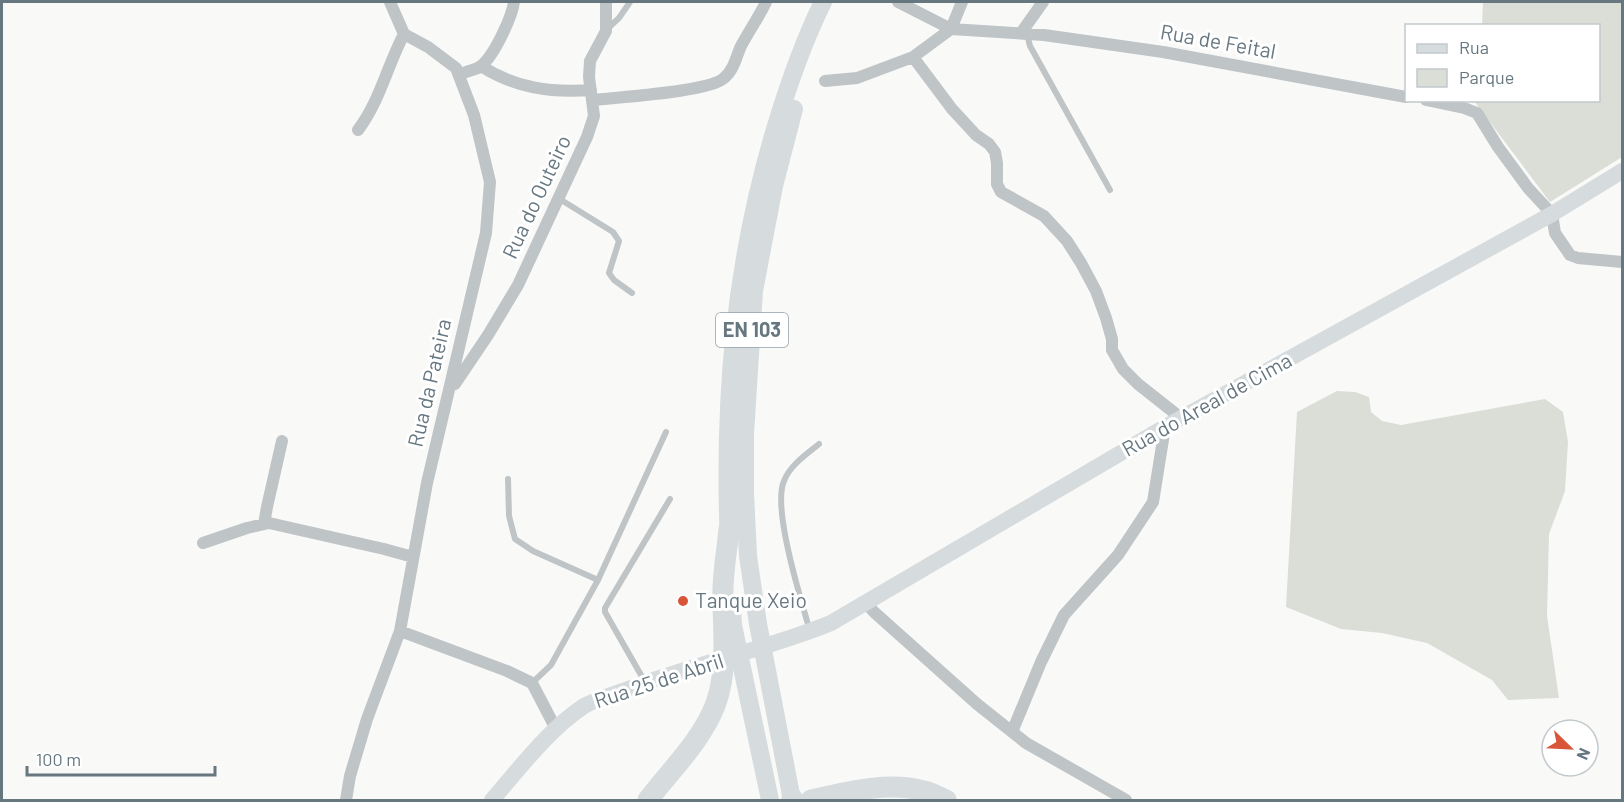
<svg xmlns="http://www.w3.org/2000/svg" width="1624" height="802" viewBox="0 0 1624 802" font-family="Barlow,sans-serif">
<rect width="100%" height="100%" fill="#f9f9f8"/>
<!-- green -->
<path fill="#daded7" d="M1483 2H1622V157L1550 202 1474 101 1598 100V26L1482 25Z
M1337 391 1355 392 1369 397 1371 412 1382 421 1401 425 1545 399 1563 412 1568 442 1565 491 1549 534 1547 616 1559 698 1508 700 1492 680 1427 643 1382 633 1341 629 1286 607 1297 412Z"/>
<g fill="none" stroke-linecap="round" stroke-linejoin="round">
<!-- lane -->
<path stroke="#bfc4c7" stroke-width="6" d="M606 30 619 18 630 2
M1027 34 1030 46 1110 190
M558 198 613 232 619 241 609 273 614 280 632 293
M508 479 509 516 515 539 533 551 598 580
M810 631C801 600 772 508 784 481 790 465 807 454 819 444
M645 682 605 612V608L670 499
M532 683 551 665 598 580 666 432"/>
<!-- street -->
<path stroke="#bfc4c7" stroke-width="12" d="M898 2 951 29 1044 35 1163 52 1406 97
M1021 33 1043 2
M913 57 952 109 976 135 989 144 995 152 997 163V184L1001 192 1044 216 1067 241 1081 263 1096 291 1106 318 1112 339V350L1123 369 1138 384 1181 418
M481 66C515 88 551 93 591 90
M459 75C466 71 476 70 481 66 494 56 512 17 514 2
M825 81 857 78 913 57 951 29 962 2
M593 100C618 97 710 92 724 78 734 70 736 57 741 46 749 31 759 17 766 2
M1426 100 1464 108 1477 113 1498 147 1528 188 1552 214 1555 233 1570 255 1578 258 1622 262
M358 130C380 101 387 66 404 34
M455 384 488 335 518 285 587 137 594 116 589 77 590 61 606 31V2
M264 524 267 507 282 441
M203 543 247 528 269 523 384 549 413 557
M865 602 874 612 977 704 1026 743 1126 800
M400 631 507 671 532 683 556 729
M1012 732 1041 662 1064 615 1118 555 1153 502 1165 427
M346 800 350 776 367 719 400 631 427 483 486 233 490 182 474 115 456 68 428 47 404 34 390 2"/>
<!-- secondary -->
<path stroke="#d6dbde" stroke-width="16" d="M492 800C520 768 548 730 584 706 598 698 616 694 631 688 697 663 765 650 831 623L1165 427 1552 214 1622 171"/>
<!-- primary -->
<path stroke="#d6dbde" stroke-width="18" d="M729 544C723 401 734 267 775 129 788 86 803 42 823 2
M732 607 733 625 770 800
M792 800 758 624 748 556 745 493V434L754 291 774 186 794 109"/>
<!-- highway -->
<path stroke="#d6dbde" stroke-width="21" d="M792 798 793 800
M648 800C671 770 703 739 716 703 728 668 723 634 723 598 722 575 727 552 729 529
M811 800C846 792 889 781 924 791 932 793 939 797 946 800"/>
</g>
<!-- markers -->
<circle fill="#d85539" stroke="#fff" stroke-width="2" cx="683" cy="601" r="6"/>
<g text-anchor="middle" stroke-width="6" stroke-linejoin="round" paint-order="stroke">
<!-- shield labels -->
<rect fill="#fff" stroke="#94a0a6" stroke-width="1.5" x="716" y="313" width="72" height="34" rx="4.5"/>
<g font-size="20" font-weight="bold" fill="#667780">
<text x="752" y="337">EN 103</text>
</g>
<!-- street labels -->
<g font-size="21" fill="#667780" stroke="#fff">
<text transform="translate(1218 42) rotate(10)" y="7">Rua de Feital</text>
<text transform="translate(537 197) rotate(-65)" y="7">Rua do Outeiro</text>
<text transform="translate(430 383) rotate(-77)" y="7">Rua da Pateira</text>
<text transform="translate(1207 405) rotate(-29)" y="7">Rua do Areal de Cima</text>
<text transform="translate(659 681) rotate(-18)" y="7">Rua 25 de Abril</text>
</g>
<!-- poi labels -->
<g font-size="21" fill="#667780" stroke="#fff" text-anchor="start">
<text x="695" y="608">Tanque Xeio</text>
</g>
</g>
<!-- border -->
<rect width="1624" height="802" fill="none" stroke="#667780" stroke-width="6"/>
<!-- legend -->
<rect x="1405" y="24" width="195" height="78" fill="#ffffff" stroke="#c2c9cc" stroke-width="1.5"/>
<rect x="1417" y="44" width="30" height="9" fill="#d6dbde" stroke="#c2c9cc" stroke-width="1.5"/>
<text x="1459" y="54" font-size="18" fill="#667780">Rua</text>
<rect x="1417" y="69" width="30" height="18" fill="#daded7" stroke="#c2c9cc" stroke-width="1.5"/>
<text x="1459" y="84" font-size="18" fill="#667780">Parque</text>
<!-- north arrow -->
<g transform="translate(1570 748) rotate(114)"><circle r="28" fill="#ffffff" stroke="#c2c9cc" stroke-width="1.5"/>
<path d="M0-4.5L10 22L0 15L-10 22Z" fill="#d85539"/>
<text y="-9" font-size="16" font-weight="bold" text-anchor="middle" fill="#667780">N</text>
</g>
<!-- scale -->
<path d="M27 766v9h188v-9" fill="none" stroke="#667780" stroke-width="3"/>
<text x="36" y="766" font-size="18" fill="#667780" stroke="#ffffff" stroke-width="4.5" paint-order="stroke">100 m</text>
</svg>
